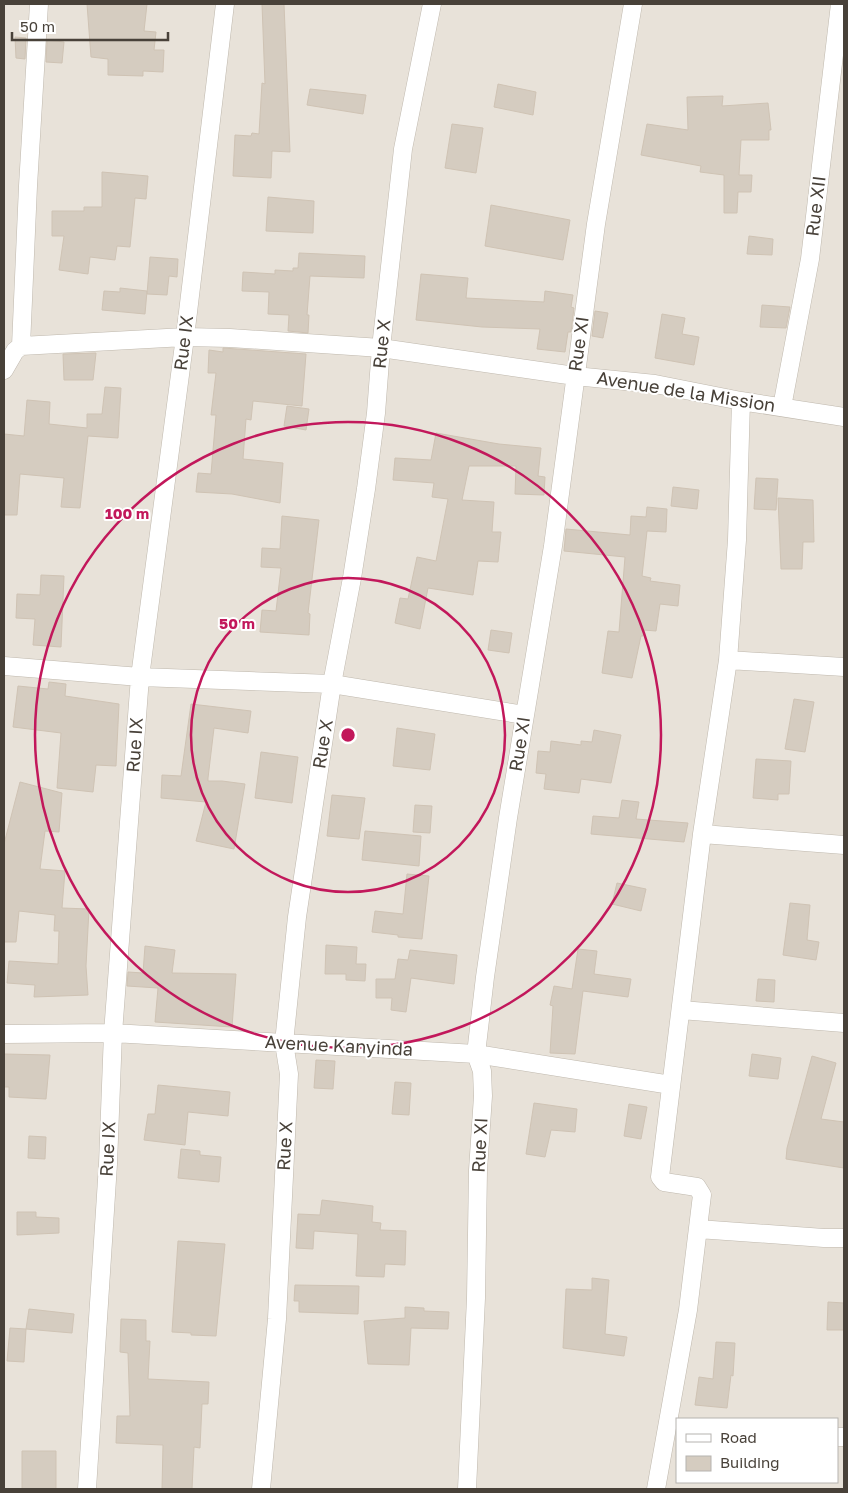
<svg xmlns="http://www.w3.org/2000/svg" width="848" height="1493" viewBox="0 0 848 1493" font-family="'Golos Text',sans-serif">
<rect width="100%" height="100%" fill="#f4f1ea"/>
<!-- residential -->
<path fill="#e8e2d9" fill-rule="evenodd" d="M4 4H844V1489H4ZM677 1419H837V1482H677Z"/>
<!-- building -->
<path fill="#d5ccc0" stroke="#cfc3b4" d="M87 4H147L144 31 156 32 154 50H164L163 72 143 71V76L108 75V59L91 57Z
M262 4H284L290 152 272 151 271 178 233 176 235 135 251 136 252 133 259 134 262 83 265 84Z
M15 37 26 38 25 59 16 58Z
M47 40 64 42 62 63 46 62Z
M498 84 536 92 533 115 494 107Z
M310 89 366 95 363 114 307 105Z
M723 96 722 106 768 103 771 130H769V140H741L739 175H752L751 192H738L737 213H724V175L700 172 701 166 641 155 647 124 688 130 687 97Z
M452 124 483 128 476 173 445 168Z
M102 172 148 176 146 199 135 198 130 247 117 246 115 260 90 257 88 274 59 270 64 236H52V211H84V207H102Z
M268 197 314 201 313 233 266 231Z
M491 205 570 220 563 260 485 246Z
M749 236 773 239 772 255 747 254Z
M299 253 365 256 364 278 310 276 307 315H309L308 333 288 331 289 315 268 314 269 292 242 291 243 272 275 274V270L293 271V268H298Z
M150 257 178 259 177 277 169 276 167 295 147 294Z
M421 274 468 278 466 298 544 302 545 291 573 295 571 307 574 308 571 332H568L565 352 537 349 540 329 482 327 416 320Z
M120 288 147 291 145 314 102 310 104 291 120 292Z
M762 305 790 307 786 328 760 327Z
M595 311 608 313 603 338 592 336Z
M662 314 685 318 682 334 699 337 694 365 655 358Z
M223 348 306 354 302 406 253 401 251 420 246 419 243 459 283 463 280 503 232 494 196 492 198 473 211 474 216 415H211L216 373H208L209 350 223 352Z
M96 353 93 380H64L63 354Z
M105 387 121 388 118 438 88 436 80 508 61 507 64 478 20 474 17 515H4V434L24 436 27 400 50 402 49 424 87 428V414H102Z
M287 406 309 409 306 430 284 426Z
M436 433 499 444 541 448 538 476 545 477 544 495 515 494 516 466H469L462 500 494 502 492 532H501L498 562 478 561 473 595 428 588 420 629 395 623 400 598 408 599 417 557 436 561 448 499 432 497 434 483 393 480 395 458 431 460Z
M756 478 778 479 776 510 754 509Z
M673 487 699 490 697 509 671 506Z
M778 498 813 500 814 542H803L802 569H781Z
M647 507 667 509 666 532 647 531 642 576 651 578 650 581 680 585 678 606 660 604 656 631 644 630 643 636H641L632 678 602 673 608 631 619 632 625 557 564 551 566 529 630 535 631 516 646 517Z
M282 516 319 520 308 613 310 614 309 635 260 632 262 610 276 611 281 568 261 567 262 548 280 549Z
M41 575 64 576 61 647 33 645 35 619 16 618 17 594 40 595Z
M491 630 512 633 509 653 488 650Z
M49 682 66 684 65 696 119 704 116 766 96 765 93 792 57 788 61 733 13 727 18 686 48 689Z
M794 699 814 702 805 752 785 749Z
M191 704 251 711 248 733 214 728 208 778V781H222L245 784 234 849 196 841 206 802 161 798 162 775 181 776Z
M397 728 435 734 430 770 393 766Z
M594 730 621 735 611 783 581 779 579 793 544 789 546 774 536 773 538 751 550 752 551 741 581 745V741L592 742Z
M261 752 298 757 292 803 255 798Z
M756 759 791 761 789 794H778V800L753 798Z
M20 782 62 793 59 832 45 831 40 869 65 871 62 908 89 909 86 966 88 995 34 997 35 985 7 983 9 961 58 964 59 931H54L55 915 19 911 16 942H4V844Z
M332 795 365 798 359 839 327 836Z
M622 800 639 802 636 819 688 823 684 842 591 834 593 816 619 818Z
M415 805 432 806 430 833 413 832Z
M365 831 421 836 419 866 362 860Z
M407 874 429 876 422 939 398 937V935L372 932 375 911 403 914Z
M617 883 646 889 641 911 612 904Z
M790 903 810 905 807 940 819 942 816 960 783 955Z
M326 945 357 947 356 964H366L365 981 346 980V974H325Z
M145 946 175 950 172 973 236 974 232 1027 155 1022 158 988 127 986 128 972 143 973Z
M578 949 597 951 594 974 631 979 628 997 583 991 575 1054 550 1053 553 1006 550 1005 554 986 572 989Z
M410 950 457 955 454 984 411 978 406 1012 391 1010 392 998H376V979H395L398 959 408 960Z
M758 979 775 980 774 1002 756 1001Z
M4 1054 50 1055 46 1099 9 1097V1087H4Z
M752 1054 781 1058 778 1079 749 1076Z
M812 1056 836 1063 821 1119 844 1122V1168L786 1159 787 1148Z
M316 1060 335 1061 333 1089 314 1088Z
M395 1082 411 1083 409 1115 392 1114Z
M158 1085 230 1092 228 1116 188 1112 185 1145 144 1140 148 1114H155Z
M534 1103 577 1109 575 1132 551 1130 545 1157 526 1154Z
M629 1104 647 1107 641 1139 624 1136Z
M29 1136 46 1137 45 1159 28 1158Z
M181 1149 200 1151V1155L221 1157 219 1182 178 1178Z
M322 1200 373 1206 372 1222 381 1223 380 1230 406 1231 405 1265 385 1264 384 1277 356 1276 358 1234 314 1231 313 1249 296 1248 298 1214 320 1215Z
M17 1212H36V1217L59 1218V1233L17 1235Z
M178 1241 225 1244 216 1336 191 1335V1333L172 1332Z
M592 1278 609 1280 605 1334 627 1337 624 1356 563 1348 566 1289 592 1290Z
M295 1285 359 1286 358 1314 299 1312V1301H294Z
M828 1302 844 1303V1330H827Z
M405 1307 424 1308V1311L449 1312 448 1329 411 1328 409 1365 368 1364 364 1321 405 1318Z
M29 1309 74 1314 72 1333 26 1329Z
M121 1319 146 1320V1341H150L148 1379 209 1382 208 1404H202L200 1448 194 1447 192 1489H162L163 1445 116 1443 117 1416H130L128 1353 120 1352Z
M10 1328 26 1329 24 1362 7 1361Z
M716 1342 735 1343 733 1376 731 1375 727 1408 695 1405 699 1377 713 1379Z
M22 1451H56V1489H22Z"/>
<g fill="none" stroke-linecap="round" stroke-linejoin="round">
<defs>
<path id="street" d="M21 346 28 186 39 4
M4 370 15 351 21 346 185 337 230 338 381 348 575 376 655 384 741 401 844 417
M782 407 810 259 840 4
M728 660 844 667
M4 666 140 677 332 684 524 715
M702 834 844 845
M681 1010 844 1023
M4 1034 113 1033 476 1054 671 1085
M698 1229 824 1238H844
M837 1437H844
M87 1489 108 1164 113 1033 140 677 185 337 225 4
M261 1489 277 1319 289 1074 284 1043 297 917 332 684 352 578 366 489 376 413 381 348 403 149 432 4
M467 1489 476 1298 478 1170 483 1096 482 1071 476 1054 485 977 508 818 553 546 596 224 633 4
M656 1489 688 1310 702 1195 697 1187 664 1182 660 1177 702 834 728 660 737 540 741 401"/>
</defs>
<!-- street casing -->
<use href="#street" stroke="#bfb8ad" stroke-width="19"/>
<!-- street -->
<use href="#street" stroke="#fff" stroke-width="18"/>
</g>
<!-- distance rings -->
<g fill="none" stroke="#c2185b" stroke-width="2.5">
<circle cx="348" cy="735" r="157"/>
<circle cx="348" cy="735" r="313"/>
</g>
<g text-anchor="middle" stroke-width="4" stroke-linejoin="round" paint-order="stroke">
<!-- street labels -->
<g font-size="18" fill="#484139" stroke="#fff">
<text transform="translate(816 206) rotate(-83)" y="6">Rue XII</text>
<text transform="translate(184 343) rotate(-83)" y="6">Rue IX</text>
<text transform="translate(382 344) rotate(-84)" y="6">Rue X</text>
<text transform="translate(579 344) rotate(-82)" y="6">Rue XI</text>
<text transform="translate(686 392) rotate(9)" y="6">Avenue de la Mission</text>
<text transform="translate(323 744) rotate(-81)" y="6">Rue X</text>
<text transform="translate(520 744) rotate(-81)" y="6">Rue XI</text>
<text transform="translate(135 745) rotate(-86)" y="6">Rue IX</text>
<text transform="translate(339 1046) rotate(3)" y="6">Avenue Kanyinda</text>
<text transform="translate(480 1145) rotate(-87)" y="6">Rue XI</text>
<text transform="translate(285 1146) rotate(-87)" y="6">Rue X</text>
<text transform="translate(108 1149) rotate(-87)" y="6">Rue IX</text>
</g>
</g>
<circle cx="348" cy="735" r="8" fill="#c2185b" stroke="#fff" stroke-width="2.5"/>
<g font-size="15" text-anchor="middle" font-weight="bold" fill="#c2185b" stroke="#fff" stroke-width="4" stroke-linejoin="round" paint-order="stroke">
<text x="127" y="519">100 m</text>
<text x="237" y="629">50 m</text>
</g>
<!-- border -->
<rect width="848" height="1493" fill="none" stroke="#484139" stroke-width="10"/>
<!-- legend -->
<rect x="676" y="1418" width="162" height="65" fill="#ffffff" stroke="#b6b3b0"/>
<rect x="686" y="1434" width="25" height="8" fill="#ffffff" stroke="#b6b3b0"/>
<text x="720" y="1443" font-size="15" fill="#484139">Road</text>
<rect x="686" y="1456" width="25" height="15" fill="#d5ccc0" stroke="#b6b3b0"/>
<text x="720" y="1468" font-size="15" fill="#484139">Building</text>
<!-- scale -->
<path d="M12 32v8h156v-8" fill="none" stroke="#484139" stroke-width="2.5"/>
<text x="20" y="32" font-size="15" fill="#484139" stroke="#ffffff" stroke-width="4" paint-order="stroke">50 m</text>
</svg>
